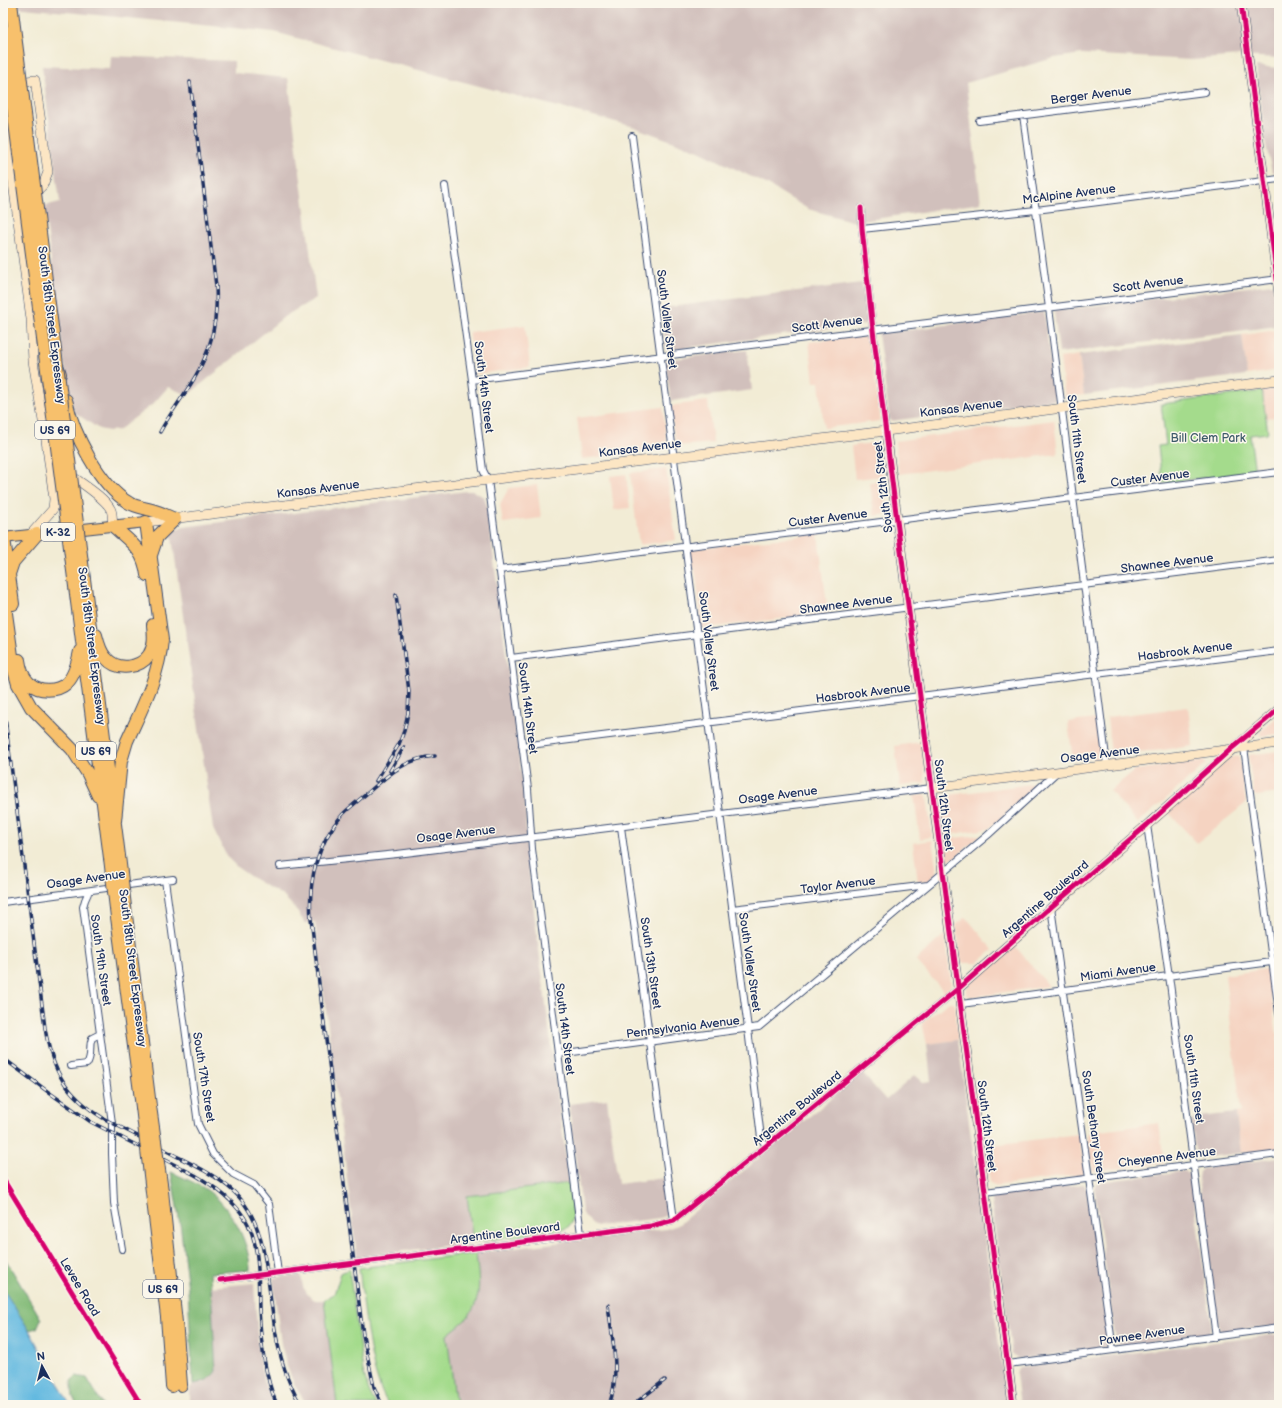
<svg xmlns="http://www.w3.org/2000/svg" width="1282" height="1408" viewBox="0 0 1282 1408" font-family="'Balsamiq Sans',sans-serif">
<rect width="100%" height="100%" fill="#fbf7ec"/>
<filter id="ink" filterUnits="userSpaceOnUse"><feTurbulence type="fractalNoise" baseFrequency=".025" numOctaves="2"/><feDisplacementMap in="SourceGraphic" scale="8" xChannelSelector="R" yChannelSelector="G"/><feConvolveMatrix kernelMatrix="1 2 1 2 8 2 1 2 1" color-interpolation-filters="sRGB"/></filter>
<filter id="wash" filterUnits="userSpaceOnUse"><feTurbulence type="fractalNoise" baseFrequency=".012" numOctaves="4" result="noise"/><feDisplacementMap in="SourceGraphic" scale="16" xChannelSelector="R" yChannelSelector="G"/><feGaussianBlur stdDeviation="0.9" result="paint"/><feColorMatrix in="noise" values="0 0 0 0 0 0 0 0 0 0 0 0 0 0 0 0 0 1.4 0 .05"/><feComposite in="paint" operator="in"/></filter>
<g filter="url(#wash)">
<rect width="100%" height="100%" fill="#f2ecd5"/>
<!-- built -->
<path fill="#f5d3c1" d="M525 325 530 367 476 374 475 373 469 332Z
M1277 330 1279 343V370L1247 375 1242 335Z
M868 335 880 416 879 421 824 428 819 382H814L809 342Z
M1079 355 1084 395 1065 397 1060 358Z
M1279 389V417L1266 418 1262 391Z
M708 401 713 443 676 446 670 407 676 405Z
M663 407 667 446 666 449 582 459 577 418Z
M1054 420 1058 454 899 474 895 441Z
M879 442 883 476 855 479 851 446Z
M666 469 676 540 639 545 630 473Z
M626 474 630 508 614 510 610 476Z
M884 480 888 514 874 516 870 482Z
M537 485 541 518 503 523 500 504 509 488Z
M818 534 828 613 704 628 700 626 699 620 701 615 696 575 691 560 690 551 692 549Z
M1188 707 1193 746 1113 756 1111 754 1107 717Z
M1279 715V734L1260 736V732Z
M1097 719 1101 756 1098 758 1073 761 1068 722Z
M922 742 925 772 924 776 925 783 900 786 895 746Z
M1279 751V793L1257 796 1254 795 1249 761V755Z
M1239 756 1246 803 1197 843 1168 812 1230 758Z
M1204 761 1206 764 1138 823 1110 791 1135 770Z
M1031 784 1035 785 1034 789 988 829 944 835 940 799 942 796Z
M924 795 927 797 932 837 920 839 914 796Z
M979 835 980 836 953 859 950 860 947 859 945 839Z
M932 840 937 873 929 881 918 882 913 843Z
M966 917 993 950 981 960 977 963H963L961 960 956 925Z
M945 934 951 984 950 987 944 992 916 960Z
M1014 945 1049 986 970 997 967 995V987Z
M1266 969 1268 971 1269 978 1279 1050V1148L1241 1153 1236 1113 1241 1112 1225 975Z
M949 1002H953L955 1005 958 1040 927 1044 922 1023Z
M1159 1123 1164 1163 1093 1171 1087 1133Z
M1079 1134 1084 1169 1082 1174 994 1186 990 1182 985 1146Z"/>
<!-- industrial -->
<path fill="#d1c0bc" d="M3 3H1279V58L1239 56 1192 60 1082 54 1054 58 966 83 981 203 855 222 808 209 768 185 699 151 631 126 274 32 3 6Z
M111 56 234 61V73L288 78 316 298 285 316 188 395 168 387 153 404 133 419 119 430 109 431 99 429 74 412 67 383 44 206 60 202 42 66 110 69Z
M1256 66 1279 68V173L1272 172 1266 145Z
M862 283 867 324 666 350 661 308Z
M1273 284 1278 326 1059 353 1054 311Z
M1044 312 1055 400 890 421 878 334Z
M1242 335 1247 375 1084 395 1079 355Z
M747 350 752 390 671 401 665 360Z
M467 491H473L484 497 487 506 526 811V849L569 1183 467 1196 473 1242 357 1257 315 922 305 923 293 906 282 895 254 879 238 868 227 857 213 829 171 530 183 527Z
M958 1040 1007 1405H456L447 1335 470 1315 479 1284 476 1253 666 1229 678 1225 862 1073 886 1100 915 1075 923 1082 931 1081 927 1044Z
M607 1099 618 1184 664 1178 668 1214 665 1216 659 1218 599 1226 594 1225 585 1217 582 1211 569 1104Z
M1236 1113 1241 1153 1200 1158 1196 1156 1192 1125V1121L1198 1117Z
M1279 1158V1325L1226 1332 1221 1330 1218 1322 1198 1178 1199 1172 1202 1169 1209 1167Z
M1185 1171 1191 1176 1211 1324 1210 1330 1207 1335 1124 1345H1119L1116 1339 1114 1330 1095 1190V1185L1099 1182Z
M1083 1184 1085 1186 1087 1191 1109 1341 1108 1345 1104 1348 1020 1359 1015 1357 1012 1354 991 1200 997 1194Z
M301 1275 303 1287 309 1296 315 1300H324L337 1405H307L295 1386 287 1366 281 1344 273 1278Z
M254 1283 259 1358 264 1382 273 1405H190V1388L193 1384 205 1382 216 1371 210 1287Z
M1279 1334V1405H1020L1016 1375 1017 1370 1020 1367Z"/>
<!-- green -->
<path fill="#a4db8c" stroke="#608575" d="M1262 391 1268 433 1250 435 1255 472 1162 483 1158 446 1166 445 1161 404Z
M569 1183 573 1217 571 1223 567 1228 550 1232 473 1242 467 1196Z
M476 1253C478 1274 483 1296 470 1314 465 1322 454 1329 447 1335L456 1405H389C369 1377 364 1303 359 1268Z
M349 1269 363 1371 369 1391 376 1405H337L324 1300 334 1294 341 1273Z"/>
<!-- forest -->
<path fill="#83bb78" stroke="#4f756b" d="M171 1172C182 1177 194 1182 204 1188 229 1204 250 1241 250 1270L210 1273 216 1371C210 1380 204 1382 193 1384L188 1290 181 1230Z
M3 1255 41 1319 37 1328 29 1330 3 1289Z
M76 1376 87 1378 103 1405H77L73 1397 71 1381Z"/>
<!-- water -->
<path fill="#64b9e0" stroke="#40749f" d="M3 1289 29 1330 70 1405H3Z"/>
</g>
<g filter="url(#ink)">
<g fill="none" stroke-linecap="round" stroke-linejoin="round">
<defs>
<path id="street" d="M1023 115 1049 308 1107 765
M979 121 1205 92
M632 136 748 1029 761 1138 766 1146
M445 186 472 380 483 470 488 480 528 789 532 849 581 1234
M861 208 862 229 873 330 886 431
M862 229 1036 210 1279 179
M472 380 1279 279
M499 570 1279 472
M511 658 1279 560
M522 746 1279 651
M1244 747 1279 1013
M1147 825 1170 983 1216 1337
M621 827 674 1220
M280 866 397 854 932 788
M165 880 198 1124 213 1154 233 1174 254 1185 269 1204 278 1273
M89 891 85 900 83 907 112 1123V1154L114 1203 122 1249
M3 902 173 879
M1051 907 1113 1350
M732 909 928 885
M961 1004 1279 961
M558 1054 759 1027 988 835 1057 772
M71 1066 87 1064C93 1054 88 1048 92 1038L100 1034
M985 1192 1279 1154
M220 1280 651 1226 674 1220 766 1146 959 988
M1008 1364 1279 1328"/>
<path id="secondary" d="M1241 3 1279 294
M3 84 35 80 48 172 43 185 34 194V197
M3 107 31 319 33 361 45 433 54 499 53 509 30 535
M886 431 914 653 1013 1405
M68 473C79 482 105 497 111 510 113 515 112 521 113 526
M146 522 886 431 1279 380
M932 788 1279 743
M959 988C1021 933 1084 880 1147 825 1191 787 1234 747 1279 709"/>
<path id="primary" d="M3 538 146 522"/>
<path id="highway" d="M48 296 57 365 60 374
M66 400C73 433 99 485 129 503 138 508 148 508 158 512 164 514 169 517 175 519L157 537 151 555
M113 526C130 542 144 549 147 575
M4 538 13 604
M72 563 110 858
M82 563 119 856
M9 574 13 562 37 534
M3 592 14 670 18 684 31 707 72 749 88 774 98 796
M96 635C98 643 100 652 106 658 117 671 139 669 149 655 155 646 154 635 153 625
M19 660C20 668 23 677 29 683 39 692 57 692 67 683 75 675 78 661 80 651
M115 821 121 761 127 741C142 708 159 676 162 640L146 522
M126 915 150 1106
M117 917 142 1107
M162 1191 177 1332 181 1385
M152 1192 167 1317 172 1386"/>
</defs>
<!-- street casing -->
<use href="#street" stroke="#3b4b70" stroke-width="8"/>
<!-- secondary casing -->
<use href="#secondary" stroke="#3b4b70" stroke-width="10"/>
<!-- primary casing -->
<use href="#primary" stroke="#3b4b70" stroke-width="12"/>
<!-- highway casing -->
<use href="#highway" stroke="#3b4b70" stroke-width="14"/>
<!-- street -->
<use href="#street" stroke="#fff" stroke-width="6"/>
<!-- secondary -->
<use href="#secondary" stroke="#fce6c4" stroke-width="9"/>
<!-- primary -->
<use href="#primary" stroke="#f7c06c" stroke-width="10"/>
<!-- highway -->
<use href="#highway" stroke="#f7c06c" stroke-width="12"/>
<defs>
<path id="rail" d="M160 432C170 413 184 396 195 377 212 349 218 318 216 286L190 82
M3 703 45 1028C52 1071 66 1095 103 1118 127 1131 152 1143 176 1156 196 1166 217 1176 233 1191 267 1222 266 1273 273 1316 277 1347 284 1378 301 1405
M390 771 404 747
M376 781 399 744 404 731 408 713 409 691 396 595
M3 1058 47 1091 91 1122 195 1175C214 1186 232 1199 244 1217 261 1243 258 1279 259 1309 261 1341 264 1375 277 1405
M608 1305C612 1338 621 1373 609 1405
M382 1405 374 1387 363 1335 311 919C308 881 317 843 343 814 352 805 362 798 371 790 390 773 408 758 435 756
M633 1405 665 1380"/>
</defs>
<!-- rail casing -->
<use href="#rail" stroke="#1b2f5e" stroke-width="3.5"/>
<!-- rail -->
<use href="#rail" stroke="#fbf7ec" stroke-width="2" stroke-dasharray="6" stroke-linecap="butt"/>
<defs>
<path id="highway-bridge" d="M11 3 48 296
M3 30 72 563
M57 365 82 563
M119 856 126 915
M110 858 117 917
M150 1106 162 1191
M142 1107 152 1192"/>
</defs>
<!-- highway-bridge casing -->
<use href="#highway-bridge" stroke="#3b4b70" stroke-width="14" stroke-linecap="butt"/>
<!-- highway-bridge -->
<use href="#highway-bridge" stroke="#f7c06c" stroke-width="12"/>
<defs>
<path id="cycleway" d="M1241 3 1279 294
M861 208 862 229 873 330 897 521 1013 1405
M3 1179 141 1405
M220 1280 651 1226 674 1220 766 1146 959 988 1051 907 1147 825 1232 748 1279 709"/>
</defs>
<!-- cycleway casing -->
<use href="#cycleway" stroke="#fbf7ec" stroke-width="8"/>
<!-- cycleway -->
<use href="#cycleway" stroke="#d6006c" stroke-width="5"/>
</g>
</g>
<g text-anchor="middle" stroke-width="3" stroke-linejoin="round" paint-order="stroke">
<!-- shield labels -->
<g fill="#fbf7ec" stroke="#5e6b89" stroke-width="1">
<rect x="35" y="421" width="40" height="18" rx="3"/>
<rect x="41" y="523" width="34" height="18" rx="3"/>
<rect x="76" y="742" width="40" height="18" rx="3"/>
<rect x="143" y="1280" width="40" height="18" rx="3"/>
</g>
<g font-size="11" font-weight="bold" fill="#1b2f5e">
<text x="55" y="434">US 69</text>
<text x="58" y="536">K-32</text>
<text x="96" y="755">US 69</text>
<text x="163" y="1293">US 69</text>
</g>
<!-- street labels -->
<g font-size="12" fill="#1b2f5e" stroke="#fbf7ec">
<text transform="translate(1091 95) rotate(-7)" y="4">Berger Avenue</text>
<text transform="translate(1069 194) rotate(-7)" y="4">McAlpine Avenue</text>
<text transform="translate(1148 284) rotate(-7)" y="4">Scott Avenue</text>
<text transform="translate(667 319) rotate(83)" y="4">South Valley Street</text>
<text transform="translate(827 324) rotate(-7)" y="4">Scott Avenue</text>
<text transform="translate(52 325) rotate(83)" y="4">South 18th Street Expressway</text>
<text transform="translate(484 387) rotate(83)" y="4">South 14th Street</text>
<text transform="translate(961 408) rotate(-7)" y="4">Kansas Avenue</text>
<text transform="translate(1077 439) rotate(83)" y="4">South 11th Street</text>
<text transform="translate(640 448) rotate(-7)" y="4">Kansas Avenue</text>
<text transform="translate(1150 478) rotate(-7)" y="4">Custer Avenue</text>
<text transform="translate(883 487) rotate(-97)" y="4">South 12th Street</text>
<text transform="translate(318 489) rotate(-7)" y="4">Kansas Avenue</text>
<text transform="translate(828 518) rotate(-7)" y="4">Custer Avenue</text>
<text transform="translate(1167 563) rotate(-7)" y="4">Shawnee Avenue</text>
<text transform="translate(846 604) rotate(-7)" y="4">Shawnee Avenue</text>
<text transform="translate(709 641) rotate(83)" y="4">South Valley Street</text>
<text transform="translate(92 646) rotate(83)" y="4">South 18th Street Expressway</text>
<text transform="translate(1185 651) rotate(-7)" y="4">Hasbrook Avenue</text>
<text transform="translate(863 693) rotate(-7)" y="4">Hasbrook Avenue</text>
<text transform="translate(528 708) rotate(83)" y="4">South 14th Street</text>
<text transform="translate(1100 754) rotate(-7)" y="4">Osage Avenue</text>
<text transform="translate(778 795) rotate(-7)" y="4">Osage Avenue</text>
<text transform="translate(944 805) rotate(83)" y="4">South 12th Street</text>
<text transform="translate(456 834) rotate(-7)" y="4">Osage Avenue</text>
<text transform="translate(86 879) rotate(-8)" y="4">Osage Avenue</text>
<text transform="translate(838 885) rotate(-7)" y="4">Taylor Avenue</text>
<text transform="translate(1045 899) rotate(-41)" y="4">Argentine Boulevard</text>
<text transform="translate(101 960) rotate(82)" y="4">South 19th Street</text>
<text transform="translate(750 962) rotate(82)" y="4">South Valley Street</text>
<text transform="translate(651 963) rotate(82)" y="4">South 13th Street</text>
<text transform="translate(133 968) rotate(83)" y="4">South 18th Street Expressway</text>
<text transform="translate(1118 972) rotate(-8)" y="4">Miami Avenue</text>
<text transform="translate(683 1027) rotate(-7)" y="4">Pennsylvania Avenue</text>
<text transform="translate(565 1029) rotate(83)" y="4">South 14th Street</text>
<text transform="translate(204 1077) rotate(81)" y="4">South 17th Street</text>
<text transform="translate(1194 1079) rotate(82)" y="4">South 11th Street</text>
<text transform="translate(797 1108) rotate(-39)" y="4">Argentine Boulevard</text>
<text transform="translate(987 1126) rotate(83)" y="4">South 12th Street</text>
<text transform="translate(1094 1127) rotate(82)" y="4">South Bethany Street</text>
<text transform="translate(1167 1157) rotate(-7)" y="4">Cheyenne Avenue</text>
<text transform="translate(505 1233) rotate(-7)" y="4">Argentine Boulevard</text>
<text transform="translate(80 1287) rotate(59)" y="4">Levee Road</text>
<text transform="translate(1142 1335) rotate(-8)" y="4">Pawnee Avenue</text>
</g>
<!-- park labels -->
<g font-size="12" fill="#3d5a6a" stroke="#fbf7ec">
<text x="1208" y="442">Bill Clem Park</text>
</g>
</g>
<!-- margin -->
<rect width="1282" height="1408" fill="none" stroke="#fbf7ec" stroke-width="16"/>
<!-- north arrow -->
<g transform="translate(42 1366) rotate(353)" stroke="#fbf7ec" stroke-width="3" paint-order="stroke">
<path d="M0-3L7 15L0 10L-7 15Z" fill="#1b2f5e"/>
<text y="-6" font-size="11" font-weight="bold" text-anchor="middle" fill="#1b2f5e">N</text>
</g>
</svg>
